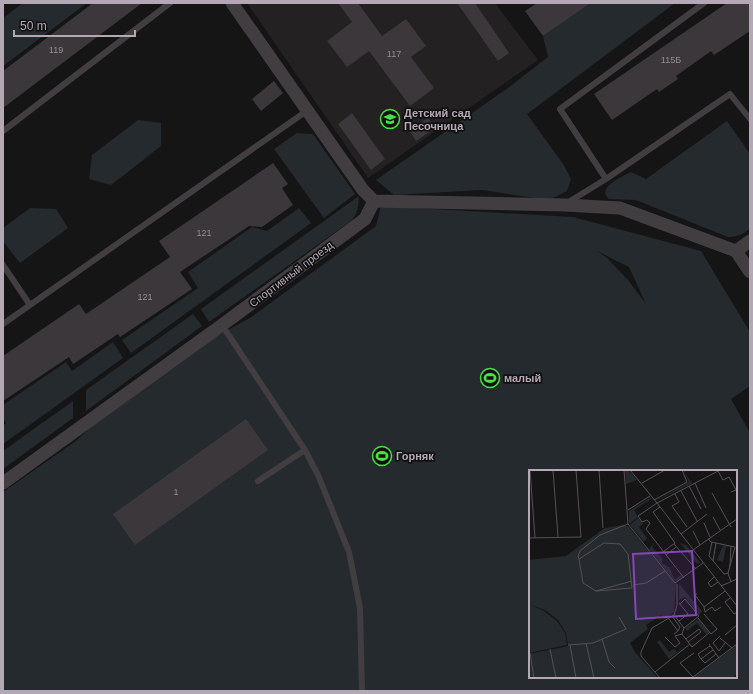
<svg xmlns="http://www.w3.org/2000/svg" width="753" height="694" viewBox="0 0 753 694" font-family="Arial,sans-serif">
<rect width="100%" height="100%" fill="#161516"/>
<!-- built -->
<path fill="#232122" d="M247 3H495L538 60 368 178Z"/>
<!-- green -->
<path fill="#252a2e" fill-rule="evenodd" d="M23 3H87L3 66V18Z
M591 3H675L527 114 563 164 571 179 567 191 549 200 482 190 394 195 376 180 508 88 548 57 543 36Z
M138 120 161 123V146L111 185 89 179 92 155Z
M727 121 750 154V229C743 234 737 237 728 237L636 200 609 199C596 187 622 177 631 172L646 179Z
M297 133 313 134 355 194 324 218 274 149Z
M359 196C358 206 358 214 351 221L209 322 201 309Z
M381 206 573 217 701 251 750 332V386L731 399 750 433V691H3V492L76 441 93 425 206 342 250 318 376 226ZM597 251 629 267 646 304 628 280 607 258ZM530 471H736V677H530Z
M30 208 56 209 68 228 20 263 3 241V228Z
M299 208 311 223 131 353 122 340 198 288 188 272 252 227 267 231Z
M193 314 202 326 86 411V390Z
M113 342 123 358 3 444V426L6 423 3 418V405L66 362 72 371Z
M73 401V418L3 469V451Z"/>
<!-- building -->
<path fill="#3b373b" d="M93 3H142L3 108V71Z
M338 3H358L382 36 406 19 426 46 411 57 434 88 410 106 369 51 347 67 327 41 352 22Z
M457 3H475L509 53 498 61Z
M537 3H591L543 36 525 11Z
M727 3H750V31L714 55 711 51 676 76 678 79 659 92 657 89 612 120 594 94Z
M274 81 283 93 261 111 252 99Z
M352 113 385 159 371 170 338 124Z
M428 118 435 128 416 141 409 130Z
M273 163 288 184 282 188 293 205 262 227 249 226 180 272 192 289 120 337 118 334 73 364 69 357 3 401V356L79 304 86 314 170 257 159 241Z
M246 419 268 450 135 545 113 514Z"/>
<g fill="none" stroke-linecap="round" stroke-linejoin="round">
<!-- service -->
<path stroke="#423d41" stroke-width="6" d="M3 131 170 3
M606 179 560 109 704 3
M567 203 606 179 730 94 750 119
M3 265 30 305
M3 324 308 110
M222 325 305 450 318 475 349 552 360 608 362 691
M258 481 305 450"/>
<!-- minor -->
<path stroke="#423d41" stroke-width="13" d="M374 201 564 205 620 208 736 251 750 272
M736 251 750 241
M3 483 222 325 365 219 374 201 363 190 232 3"/>
</g>
<!-- icons -->
<defs>
<symbol id="school-ring" viewBox="-11 -11 22 22"><circle r="9.5" fill="#111011" stroke="#47e241" stroke-width="1.5"/><path d="M0-5L7-2L0 1L-7-2ZM-4 1L0 2.5L4 1V4Q0 6-4 4Z" fill="#47e241"/></symbol>
<symbol id="stadium-ring" viewBox="-11 -11 22 22"><circle r="9.5" fill="#111011" stroke="#47e241" stroke-width="1.5"/><path d="M0-5a6.5 5 0 1 0 0 10a6.5 5 0 1 0 0-10ZM-3.5-1.8h7v3.6h-7Z" fill="#47e241"/></symbol>
</defs>
<g fill-rule="evenodd">
<use href="#school-ring" x="379" y="108" width="22" height="22"/>
<use href="#stadium-ring" x="479" y="367" width="22" height="22"/>
<use href="#stadium-ring" x="371" y="445" width="22" height="22"/>
</g>
<g text-anchor="middle" stroke-width="3.5" stroke-linejoin="round" paint-order="stroke">
<!-- number labels -->
<g font-size="9" fill="#968c96">
<text x="56" y="53">119</text>
<text x="394" y="57">117</text>
<text x="671" y="63">115Б</text>
<text x="204" y="236">121</text>
<text x="145" y="300">121</text>
<text x="176" y="495">1</text>
</g>
<!-- poi labels -->
<g font-size="11" font-weight="bold" fill="#b5a8b5" stroke="#111011" text-anchor="start">
<text x="404" y="117">Детский сад<tspan x="404" dy="13">Песочница</tspan></text>
<text x="504" y="382">малый</text>
<text x="396" y="460">Горняк</text>
</g>
<!-- street labels -->
<g font-size="11" fill="#b5a8b5" stroke="#111011">
<text transform="translate(291 274) rotate(-37)" y="4">Спортивный проезд</text>
</g>
</g>
<!-- overview -->
<g transform="translate(529 470)">
<rect width="208" height="208" fill="#161516"/>
<path d="M96 0H99L108 10 97 14ZM154 0H160L155 2 163 13 127 31 160 12ZM121 28 126 33 122 29 105 40 109 47 100 54V41ZM109 48 114 54 110 57 118 68 115 72 101 55ZM94 55 100 57 147 114 145 142 135 149 132 145 117 155 119 159 101 173 106 182 129 208H0V184L39 176 37 163 29 150 16 140 0 134V90L37 86 76 58ZM126 72 123 77 133 88V93L141 98 146 110 152 105 153 107 146 112 120 79ZM151 73 157 75 171 92 168 94ZM194 75 201 77H197L194 92 188 90ZM150 114 173 141 170 145 156 127 150 130ZM0 134 15 141 28 151 36 163 38 175 0 183ZM169 149 180 162 177 164 168 153 158 161 156 158ZM131 170 140 182 145 179 148 182 159 174 140 189 128 172ZM208 175V204L203 208 165 207Z" fill="#252a2e"/>
<path fill="none" stroke="#565056" stroke-width="1" d="M1 0 6 68M24 0 29 67M70 0 74 58M95 0 99 54 146 113 174 93M101 0 128 33 109 46 113 52 118 50 121 53 117 59 155 108M191 0 128 33 208 136M189 1 194 10 200 7 207 20 202 22M113 13 136 0M166 13 177 38M160 16 172 39M152 21 168 51M183 23 202 57M146 24 150 32 143 36 158 57M125 30 158 12 153 0M131 37 124 42 146 73 135 81M99 40 121 26M184 47 191 60M175 53 181 67M164 61 171 75M152 64 178 44M0 68 52 67 47 0M179 69 182 72 206 77 199 103 202 112M183 72 180 86 195 104 199 103M145 74 167 99M164 80 208 49M137 85 147 77M50 89 54 113 67 121 103 118 99 84 91 74 75 73 50 89 49 86 51 81 71 65 99 54M184 91 187 73M201 96 202 76M185 107 179 113 182 117 189 112M104 115 117 113 136 101M192 116 208 109M67 121 103 111M168 124 166 125 175 137 196 121M201 128 196 132 205 144 208 142M151 134 156 129 170 146 155 158M175 137 176 142 183 137 186 141 192 137M145 145 155 158 153 164 163 177 181 162M143 146 151 157 149 161M169 148 182 164 188 159 175 144M140 149 149 161 145 164M150 151 159 144 150 133M196 165 208 155M191 166 184 173 190 181 196 173M136 167 146 177 151 173 146 166 153 164M191 168 203 178M73 169 80 192 86 198M157 169 170 159 172 162 159 172M57 173 65 208M180 174 190 188M39 175 64 173 97 159 90 147M41 175 47 208M181 176 169 184 172 189 176 193 187 184M21 179 27 208M1 183 5 208M165 183 151 193 164 207 208 174M172 189 184 180M126 202 161 174M131 208 112 186V182L123 158 145 145 148 135V114"/>
<path fill="#8745bd" fill-opacity="0.15" stroke="#8745bd" stroke-width="2" d="M163 81 167 145 107 149 104 84Z"/>
<rect width="208" height="208" fill="none" stroke="#b5a8b5" stroke-width="2"/>
</g>
<!-- border -->
<rect width="753" height="694" fill="none" stroke="#b5a8b5" stroke-width="8"/>
<!-- scale -->
<path d="M14 30v6h121v-6" fill="none" stroke="#b5a8b5" stroke-width="2"/>
<text x="20" y="30" font-size="12" fill="#b5a8b5" stroke="#111011" stroke-width="3" paint-order="stroke">50 m</text>
</svg>
